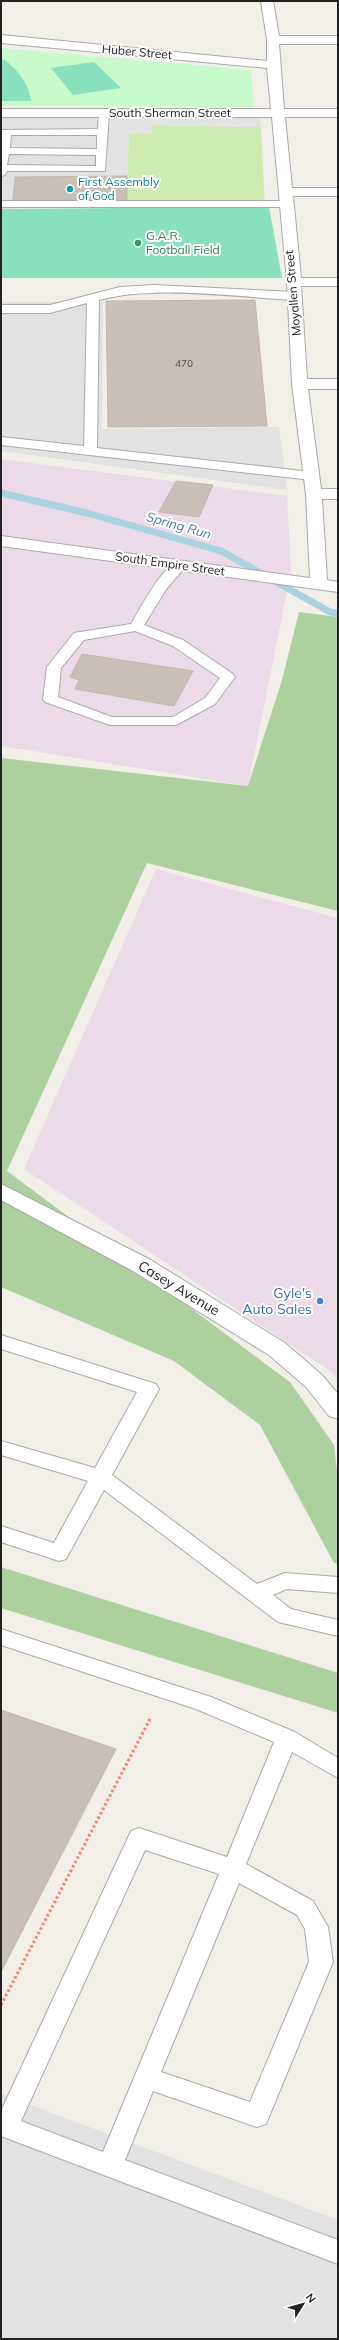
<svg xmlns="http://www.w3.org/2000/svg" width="339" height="2340" viewBox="0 0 339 2340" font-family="Mulish,sans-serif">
<rect width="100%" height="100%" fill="#f2efe9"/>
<!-- industrial -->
<path fill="#ebdbe8" d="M1 459 287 496 291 571 248 786 1 746Z
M156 869 338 918V1381L333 1373 24 1169Z"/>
<!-- grass -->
<path fill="#cdebb0" d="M152 125 261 127 265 207 126 208 129 134H150Z"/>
<!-- forest -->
<path fill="#add19e" d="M299 612 338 617V911L147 863 7 1171 290 1382 334 1445 338 1480V1564L334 1563 260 1425 174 1361 1 1287V758L248 786 282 680Z
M1 1567 338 1673V1713L1 1608Z"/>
<!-- park -->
<path fill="#c8facc" d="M1 48 251 70 254 107 1 106Z"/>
<!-- pitch -->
<path fill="#88e0be" d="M1 58C15 65 30 85 31 101H1Z
M94 62 121 88 73 95 51 68Z
M269 207 282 278H1V209Z"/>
<!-- parking -->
<path fill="#e2e2e2" d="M1 118H260L261 127 152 125 151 134H129L127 176 15 177 14 209H1Z
M1 302H103L102 429 279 427 287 490 1 451Z
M1 2094 338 2220V2339H1Z"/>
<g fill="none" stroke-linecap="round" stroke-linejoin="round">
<!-- stream -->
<path stroke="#aad3df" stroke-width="7" d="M1 493 87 513 221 551 330 612 338 613"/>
</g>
<!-- building -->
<path fill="#c7bfb8" stroke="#c4b6ab" d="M127 176V200H13L15 177Z
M255 300 267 426 108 427 106 301Z
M176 481 213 485 199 517 159 512Z
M82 654 193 671 174 706 75 689 79 680 70 677Z
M1 1710 116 1749 1 1972Z"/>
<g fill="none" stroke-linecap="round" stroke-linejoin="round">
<defs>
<path id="service" d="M104 110 109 113 105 171H7L5 175 1 176 2 130 98 129 99 113ZM11 135H97V149L10 148ZM9 154 96 155V166L7 165Z
M1 201H286L292 204 286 207H1Z
M154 285 295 292 301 296 295 300C235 297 157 285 99 300L97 448 312 472 319 476 317 479 312 480 1 445V437L84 446 87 303 50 313H1V305H50L120 287Z
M180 561 187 565 167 588 144 625 183 640 233 674 235 677 215 704 176 725H110L45 702 43 699 47 667 74 633 131 624C141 608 162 565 180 561ZM135 631 173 646 220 678 205 698 173 717H112L58 697 61 668 84 640Z
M1 1335 156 1384 159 1389 112 1475 257 1584 285 1573 338 1577V1593L287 1589 273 1595 291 1609 338 1620V1636L278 1622 104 1490 66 1559 59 1561 1 1542V1526L54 1543 88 1481 1 1455V1441L95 1468 137 1392 1 1349Z
M1 1629 211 1697 295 1732 338 1758V1778L292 1752 246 1864 313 1901 328 1927 333 1962 266 2124 257 2127 153 2091 125 2160 338 2240V2264L1 2136V2111L131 1831 139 1828 227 1857 274 1742 196 1709 1 1645ZM145 1850 219 1874 103 2152 21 2121ZM239 1883 297 1915 305 1929 309 1962 250 2102 161 2072Z"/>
<path id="minor" d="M261 1H273L279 36H338V44H279L284 109H338V117H285L292 188H338V196H293L301 278H338V286H301L307 379H338V389H308L321 489H338V499H322L327 580 338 582V592L1 546V536L310 578 306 494 292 384 287 282 272 117H1V109H271L267 68 1 43V35L267 61V40Z"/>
<path id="tertiary" d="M1 1184 149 1259 285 1343 322 1375 338 1394V1419L329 1416 306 1387 269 1355 133 1271 1 1200Z"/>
</defs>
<!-- service casing -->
<use href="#service" stroke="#a9a9a9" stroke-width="2"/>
<!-- minor casing -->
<use href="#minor" stroke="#a9a9a9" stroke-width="2"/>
<!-- tertiary casing -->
<use href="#tertiary" stroke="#a9a9a9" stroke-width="2"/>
<!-- path -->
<path stroke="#fa8072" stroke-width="3" stroke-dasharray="2.5 2.5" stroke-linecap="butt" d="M1 2005 151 1717"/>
<!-- service -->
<use href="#service" fill="#fff" fill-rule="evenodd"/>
<!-- minor -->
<use href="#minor" fill="#fff" fill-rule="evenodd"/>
<!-- tertiary -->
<use href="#tertiary" fill="#fff" fill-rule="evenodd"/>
</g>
<!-- markers -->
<circle fill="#0f9aa8" stroke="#fff" stroke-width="1.5" cx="70" cy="189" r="4"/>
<circle fill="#2e9e5b" stroke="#fff" stroke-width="1.5" cx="138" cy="243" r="4"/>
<circle fill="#3f7fe0" stroke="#fff" stroke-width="1.5" cx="320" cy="1301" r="4"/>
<g text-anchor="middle" stroke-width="4" stroke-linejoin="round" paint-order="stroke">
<!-- far-number labels -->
<g font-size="10" fill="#4b4948">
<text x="184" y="367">470</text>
</g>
<!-- far-street labels -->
<g font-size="12" fill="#222" stroke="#fff">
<text transform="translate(137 52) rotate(5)" y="4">Huber Street</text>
<text x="170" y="117">South Sherman Street</text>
<text transform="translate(293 293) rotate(-95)" y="4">Moyallen Street</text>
<text transform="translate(170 564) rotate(8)" y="4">South Empire Street</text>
</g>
<!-- far-culture labels -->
<g font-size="12" fill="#0d838f" stroke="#fff" text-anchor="start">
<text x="78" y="186">First Assembly<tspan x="78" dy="14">of God</tspan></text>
</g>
<!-- far-leisure labels -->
<g font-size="12" fill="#27864d" stroke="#fff" text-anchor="start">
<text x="146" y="240">G.A.R.<tspan x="146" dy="14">Football Field</tspan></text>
</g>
<!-- far-water labels -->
<g font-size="13" font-style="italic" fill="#4a7aab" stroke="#fff">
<text transform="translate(179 525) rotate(16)" y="5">Spring Run</text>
</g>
<!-- street labels -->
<g font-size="14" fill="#222" stroke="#fff">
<text transform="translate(179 1288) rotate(31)" y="5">Casey Avenue</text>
</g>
<!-- shop labels -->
<g font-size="14" fill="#366cbe" stroke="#fff" text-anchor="end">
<text x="312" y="1298">Gyle's<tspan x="312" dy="16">Auto Sales</tspan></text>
</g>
</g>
<!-- border -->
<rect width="339" height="2340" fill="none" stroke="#222222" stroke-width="4"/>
<!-- north arrow -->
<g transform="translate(303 2304) rotate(53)" stroke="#ffffff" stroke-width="3" paint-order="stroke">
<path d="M0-3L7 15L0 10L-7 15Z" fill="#222222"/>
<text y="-6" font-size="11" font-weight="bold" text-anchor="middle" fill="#222222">N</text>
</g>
</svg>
